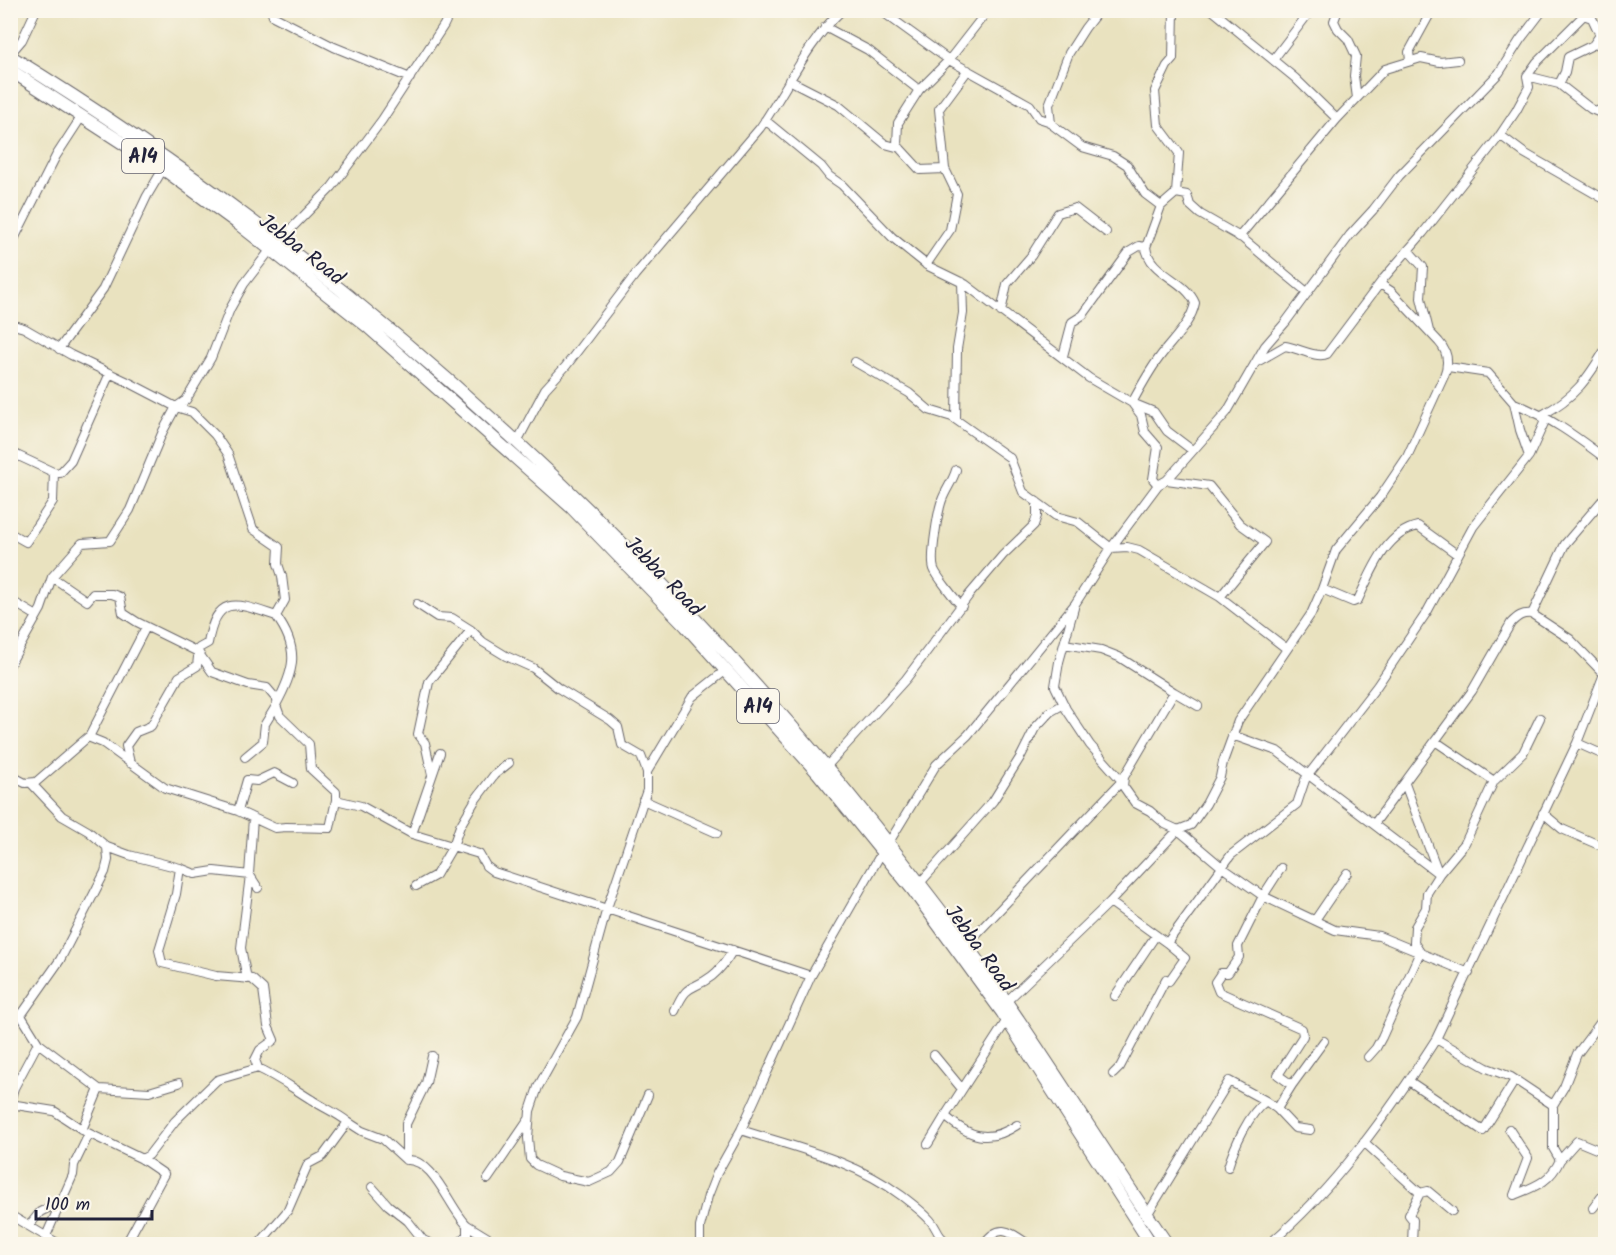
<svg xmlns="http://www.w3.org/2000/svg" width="1616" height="1255" viewBox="0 0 1616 1255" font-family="Kalam,sans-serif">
<rect width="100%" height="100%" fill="#fbf7ec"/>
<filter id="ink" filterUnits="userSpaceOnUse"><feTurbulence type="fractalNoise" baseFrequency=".0167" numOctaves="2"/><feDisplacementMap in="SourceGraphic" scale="12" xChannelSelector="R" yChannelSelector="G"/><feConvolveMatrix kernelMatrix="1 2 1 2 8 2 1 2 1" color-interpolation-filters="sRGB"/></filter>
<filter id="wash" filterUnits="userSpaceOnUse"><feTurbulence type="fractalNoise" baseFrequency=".008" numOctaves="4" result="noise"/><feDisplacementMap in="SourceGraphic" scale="24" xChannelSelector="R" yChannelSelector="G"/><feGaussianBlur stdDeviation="1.35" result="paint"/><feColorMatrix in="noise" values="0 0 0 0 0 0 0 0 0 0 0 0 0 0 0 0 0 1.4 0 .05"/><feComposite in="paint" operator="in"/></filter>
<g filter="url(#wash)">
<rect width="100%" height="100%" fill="#e9e2bf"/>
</g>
<g filter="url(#ink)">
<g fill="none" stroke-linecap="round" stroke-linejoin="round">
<defs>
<path id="minor" d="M271 10 273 16 334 47 410 78
M880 10 949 60 1030 105 1039 118 1051 122
M1099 10 1085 28 1069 53 1049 105 1051 124 1082 147 1113 156 1127 165 1145 194 1161 206
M1212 10 1295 78 1337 119
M1338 10 1334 21 1338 29 1348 39 1356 56 1354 76 1357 98
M825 27 868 50 919 90
M10 54 22 40 36 10
M1273 60 1311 10
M1410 60 1409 52 1432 10
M1527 76 1559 84 1591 109 1606 115
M789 80 838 105 885 144 900 148
M1559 84 1565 72 1568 57 1593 45 1600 35 1592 18 1583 15
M765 120 821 166 829 176 842 185 892 237 928 266 965 284 1089 378 1132 403 1154 412 1167 431 1192 450
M1500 135 1524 153 1606 200
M945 169 920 170 897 145 898 123 919 90 949 60 988 10
M1176 193 1187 195 1190 205 1200 214 1242 238 1307 292
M1239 237 1337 119 1385 69 1421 58 1440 62 1458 60
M279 241 332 187 382 120 444 25 451 10
M10 247 56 156 82 116
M1408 250 1423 267 1421 298 1429 331
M926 265 950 230 957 194 945 169 939 109 968 70
M1001 312 1007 284 1031 256 1058 213 1075 208 1106 232
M10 324 24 328 71 355 126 381 176 407 192 412 215 435 228 454 253 529 279 547 278 564 282 576 285 600 276 616C301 650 294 671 276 705L280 716 309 744 311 769 336 792V800
M59 349 103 289 147 196 163 169
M1063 356 1072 322 1083 315 1129 252 1139 246 1146 247
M855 362 909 393 929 410 952 417 1010 458 1023 492 1056 516 1078 522 1111 548 1127 547 1139 550 1220 597
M1257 362 1285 346C1298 348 1317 359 1327 354L1384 278 1423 233 1498 138 1516 111 1529 87 1527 76 1537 62 1589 10
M1448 367 1488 373 1514 403
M956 419 957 349 963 313 962 282
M517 442 545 389 566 366 635 275 760 128C787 89 807 43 842 10
M10 452 53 472 60 473 71 461 110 373
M1529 456 1544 423 1542 415C1575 397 1587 380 1606 348
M956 470C953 481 946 489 942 500 938 511 930 558 934 569 936 575 956 601 962 606
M1167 480 1209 486 1240 524 1265 542 1220 597 1287 649
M1158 485 1153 479 1158 447 1145 432 1141 415 1132 403C1140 388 1148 373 1159 358 1171 341 1191 324 1195 303 1185 279 1149 274 1146 247L1161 206 1176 193 1179 153 1158 125 1155 91 1167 66 1173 59 1174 10
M10 533 26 542 53 501 54 472
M52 577 87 601 93 594H112L120 597 123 613 137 622 198 652 212 672 248 685 267 688 278 701
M1322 589 1353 602 1358 600C1371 573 1385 533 1418 526L1458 555
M10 600 37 616
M417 604 437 617 452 618 471 630 483 642 506 656 533 668 558 688 610 720 618 727 622 745 641 756 647 772V790L607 908 577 1017 538 1087 530 1111 528 1138 530 1159 536 1165 560 1176 589 1182 611 1172 620 1162 648 1095
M1532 614 1565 544 1606 496
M1064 644 1101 650 1119 657 1174 692
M10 664 41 609 52 577 82 543 110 541 130 510 163 431 176 407 186 400 211 358 230 309 244 284 271 249
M1198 706 1174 692 1124 777 1123 786 1135 803 1150 811 1165 824 1178 830 1223 868 1263 896 1238 946 1239 957 1228 973H1221L1215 982 1219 992 1302 1029 1303 1036 1278 1075 1292 1085 1324 1041
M1232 735 1277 751 1439 874
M89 737 146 627
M1435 741 1494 781
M1577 743 1606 756
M245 757 263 742 265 724 276 706
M130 763 126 746 136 732 151 726 179 677 197 666 199 648 208 643C217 593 237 603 276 616
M826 767 906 679 969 595 1003 555 1034 525 1037 516V502
M647 772 692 697 726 670
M10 775 25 783 36 782 88 737 103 743 165 788 238 811 275 828 286 827 330 828 336 800 361 806 412 834 479 854 486 866 494 872 811 976
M432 775 425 743 418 734 429 682 471 630
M31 783 62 816 88 831 107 847
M1405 784 1438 872
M643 800 717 833
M238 811 247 780 257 781 274 773 293 783
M1543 813 1562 829 1606 848
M253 818 249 874 258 888
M412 834 440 753
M888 844 936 765 968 735 1075 604 1111 548 1158 485 1167 480 1227 412 1265 346 1285 323 1350 235 1373 210 1399 176 1499 73 1520 40 1543 10
M180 868 195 874 214 871 250 875 241 948 247 979
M1281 868 1263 896 1335 930 1379 936 1469 973
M920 883 993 801 1021 756 1035 728 1050 712 1064 704
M416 886 436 875 453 846 460 826 476 799 494 775 509 763
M1110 902 1167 943
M1315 920 1347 873
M966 945 1122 781 1090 745 1066 709 1055 686 1059 662 1074 608
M1115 996 1156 935
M1007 1001 1110 902 1178 830 1191 825 1206 804 1220 777 1223 762 1238 721 1311 614 1322 589 1336 550 1380 497 1407 457 1444 376C1449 364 1448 352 1439 342L1391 291 1380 284
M675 1011C688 981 691 992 712 976 721 969 727 960 733 950
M20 1014 38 1043 99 1089 149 1092 179 1083
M10 1016 22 1014 60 960 105 872 108 860 107 847 129 855 180 868 176 894 159 950 162 963 216 976 252 979 263 989 268 1026 274 1040 260 1050 255 1060 258 1068
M1007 1020 945 1116C969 1137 989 1144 1017 1125
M1436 1039 1487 1068 1511 1077 1553 1105 1564 1087 1577 1054 1606 1015
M934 1055 962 1089
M1368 1057 1376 1048 1382 1037 1420 952 1414 943 1415 927 1426 908 1427 893 1439 874 1465 843 1494 781 1523 753 1540 718
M1113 1074 1120 1067 1166 979 1169 981 1185 958 1167 943 1231 855 1297 804 1305 780 1309 774 1377 686 1427 612 1473 527 1529 456 1520 430 1514 403C1551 418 1574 435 1606 459
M1409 1081 1483 1131 1515 1080
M1292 1085 1277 1109 1295 1128 1310 1130
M10 1101 14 1088 38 1043
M10 1104 54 1111 86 1132 142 1159 164 1174 126 1244
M348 1122 362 1131 383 1139 406 1160V1124L426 1083 432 1056
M1509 1129 1528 1158 1514 1195C1536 1186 1550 1182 1560 1160L1553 1148V1105
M82 1130 99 1089
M741 1130C797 1148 854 1160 902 1196 911 1203 922 1211 930 1220 939 1230 935 1234 949 1244
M1364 1142 1420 1193 1428 1191 1452 1211
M928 1144 945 1116
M142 1159 149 1155 175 1121 217 1080 258 1068C278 1077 294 1089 312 1100 324 1108 337 1113 348 1122L323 1156 308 1164 288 1210 259 1244
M406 1160C433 1157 450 1209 467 1225V1235L459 1244
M1560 1160 1577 1141 1606 1153
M1228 1167C1234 1147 1249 1113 1266 1101L1277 1109
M488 1179 529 1119
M372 1187 388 1205 408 1221 423 1240 432 1244
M1593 1208 1606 1191
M10 1215 59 1244
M1147 1215 1229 1081 1266 1101
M467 1225 498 1244
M29 1226 40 1212 60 1202
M46 1236 73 1175 74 1165 89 1134
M700 1244V1227L708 1196 717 1173 741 1130 811 976 882 852
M984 1244C999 1222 1010 1232 1028 1244
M1269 1244C1334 1190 1390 1111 1436 1039L1577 743 1604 674 1570 639 1532 614C1522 613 1518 616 1511 623L1472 691 1374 824
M1412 1244 1413 1220 1409 1215 1420 1193"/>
<path id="trunk" d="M10 56C365 274 678 566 930 897 1016 1008 1088 1128 1167 1244
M10 70 169 173 236 222 367 326 571 507 686 626 818 773 913 890 1002 1012 1151 1244"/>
</defs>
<!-- minor casing -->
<use href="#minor" stroke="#686569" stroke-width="10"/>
<!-- trunk casing -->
<use href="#trunk" stroke="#686569" stroke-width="14"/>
<!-- minor -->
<use href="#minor" stroke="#fff" stroke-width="8"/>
<!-- trunk -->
<use href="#trunk" stroke="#fff" stroke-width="12"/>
</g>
</g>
<g text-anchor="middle" stroke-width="4.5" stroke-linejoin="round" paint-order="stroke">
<!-- shield labels -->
<g fill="#fbf7ec" stroke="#636270" stroke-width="1.5">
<rect x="122" y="139" width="42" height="34" rx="4.5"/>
<rect x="737" y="689" width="42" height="34" rx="4.5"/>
</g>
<g font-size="20" font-weight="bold" fill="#22223b">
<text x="143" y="163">A14</text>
<text x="758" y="713">A14</text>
</g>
<!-- street labels -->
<g font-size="21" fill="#22223b" stroke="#fbf7ec">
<text transform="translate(302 249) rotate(38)" y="7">Jebba Road</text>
<text transform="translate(664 576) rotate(46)" y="7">Jebba Road</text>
<text transform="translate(980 948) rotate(54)" y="7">Jebba Road</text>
</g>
</g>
<!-- margin -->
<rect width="1616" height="1255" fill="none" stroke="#fbf7ec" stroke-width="36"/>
<!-- scale -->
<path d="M36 1210v9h116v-9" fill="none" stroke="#22223b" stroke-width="3"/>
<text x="45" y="1210" font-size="18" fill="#22223b" stroke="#fbf7ec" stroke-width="4.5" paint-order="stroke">100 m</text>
</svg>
